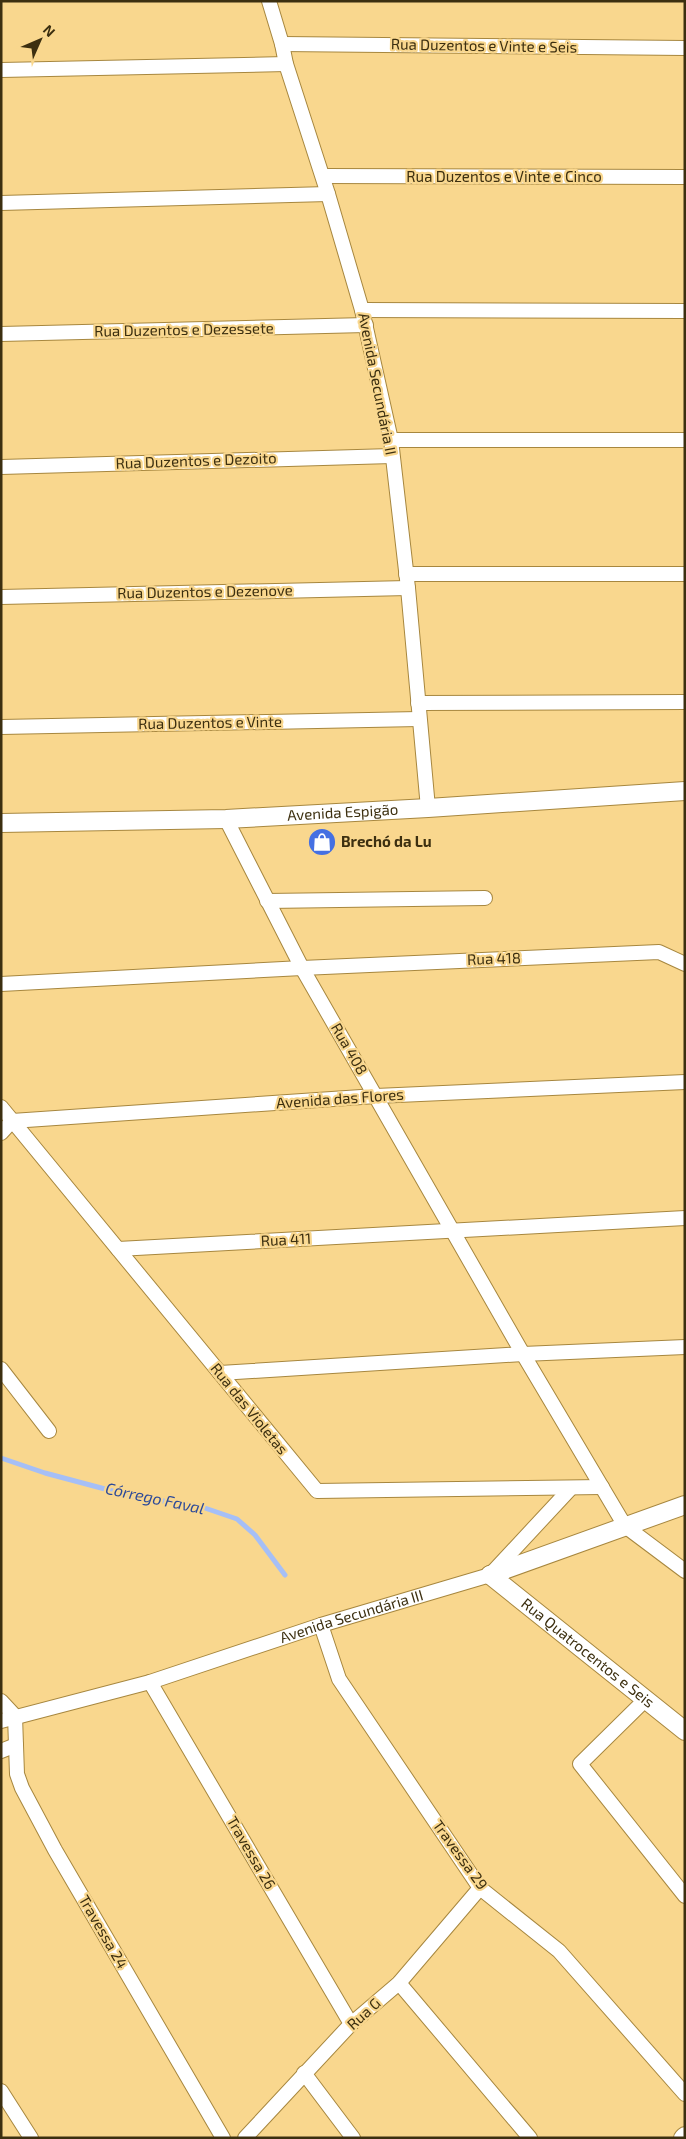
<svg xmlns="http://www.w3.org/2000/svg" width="686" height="2139" viewBox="0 0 686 2139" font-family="'Exo 2',sans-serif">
<rect width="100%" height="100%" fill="#f9d78e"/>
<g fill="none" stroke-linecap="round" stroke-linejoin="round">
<!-- stream -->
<path stroke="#a6bff6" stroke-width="5" d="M1 1458 45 1473 135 1497 199 1506 237 1519 255 1535 285 1575"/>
<defs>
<g id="minor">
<path d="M269 1 282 44 286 64 328 194 362 310 391 440 408 588 428 808"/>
<path d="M282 44 685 48"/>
<path d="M1 70 286 64"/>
<path d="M323 176 685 177"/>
<path d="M1 203 328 194"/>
<path d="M362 310 685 311"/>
<path d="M1 334 366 325"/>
<path d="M391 440H685"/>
<path d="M1 467 392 456"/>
<path d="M406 574H685"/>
<path d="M1 597 408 588"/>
<path d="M418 703 685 702"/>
<path d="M1 727 419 719"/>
<path d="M226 819 302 968 523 1354 625 1526 685 1571"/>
<path d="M267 901 485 898"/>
<path d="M1 984 302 968 659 952 685 964"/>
<path d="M1 1107 317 1491 602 1487"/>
<path d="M1 1133 12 1121 376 1096 685 1082"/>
<path d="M118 1249 685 1218"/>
<path d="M1 1369 49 1431"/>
<path d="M220 1373 523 1354 685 1347"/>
<path d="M321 1625 339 1679 480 1888 559 1951 685 2094"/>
<path d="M150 1682 351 2024"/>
<path d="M645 1700 580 1764 685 1896"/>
<path d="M1 1701 15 1716"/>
<path d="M15 1716 17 1774 22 1788 55 1850 223 2138"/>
<path id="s1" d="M1 1721 150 1682 321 1625 490 1575 571 1488"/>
<path d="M1 1751 16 1745"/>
<path d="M399 1983 530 2138"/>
<path d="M304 2073 353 2138"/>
<path d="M1 2091 31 2138"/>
<path d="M245 2138 351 2024 399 1983 480 1888"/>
</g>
<g id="tertiary">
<path id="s2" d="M1 823 226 819 428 808 685 791"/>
<path id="s3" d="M490 1575 685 1731"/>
<path d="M490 1575 685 1505"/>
<path d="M683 2138 685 2136"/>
</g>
</defs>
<!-- minor casing -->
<use href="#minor" stroke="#a7873f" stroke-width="16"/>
<!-- tertiary casing -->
<use href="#tertiary" stroke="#a7873f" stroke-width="20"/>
<!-- minor -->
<use href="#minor" stroke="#fff" stroke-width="14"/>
<!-- tertiary -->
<use href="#tertiary" stroke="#fff" stroke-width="18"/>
</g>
<!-- icons -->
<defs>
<symbol id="shop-disc" viewBox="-11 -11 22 22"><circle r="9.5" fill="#4570e2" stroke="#f9d78e"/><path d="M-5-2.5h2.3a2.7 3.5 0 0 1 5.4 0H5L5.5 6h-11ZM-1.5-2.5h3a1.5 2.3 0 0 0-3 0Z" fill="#fff"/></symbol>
</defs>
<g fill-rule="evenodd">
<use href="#shop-disc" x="306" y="826" width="32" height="32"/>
</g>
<g text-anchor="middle" stroke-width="4.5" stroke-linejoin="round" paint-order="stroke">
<!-- street labels -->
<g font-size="15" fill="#3c2f10" stroke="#f9d78e">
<text transform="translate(484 46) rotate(1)" y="5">Rua Duzentos e Vinte e Seis</text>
<text x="504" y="182">Rua Duzentos e Vinte e Cinco</text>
<text transform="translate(184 330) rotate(-1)" y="5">Rua Duzentos e Dezessete</text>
<text transform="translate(377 384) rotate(79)" y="5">Avenida Secundária II</text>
<text transform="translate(196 461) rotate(-2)" y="5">Rua Duzentos e Dezoito</text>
<text transform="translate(205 592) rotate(-1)" y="5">Rua Duzentos e Dezenove</text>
<text transform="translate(210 723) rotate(-1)" y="5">Rua Duzentos e Vinte</text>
<text dy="5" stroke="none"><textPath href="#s2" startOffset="342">Avenida Espigão</textPath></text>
<text transform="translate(494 959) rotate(-2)" y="5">Rua 418</text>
<text transform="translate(349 1049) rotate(60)" y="5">Rua 408</text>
<text transform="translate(340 1099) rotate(-4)" y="5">Avenida das Flores</text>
<text transform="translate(286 1240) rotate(-3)" y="5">Rua 411</text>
<text transform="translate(249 1409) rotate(51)" y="5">Rua das Violetas</text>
<text dy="5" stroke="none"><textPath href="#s1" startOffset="366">Avenida Secundária III</textPath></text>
<text dy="5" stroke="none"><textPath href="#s3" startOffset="125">Rua Quatrocentos e Seis</textPath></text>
<text transform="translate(251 1853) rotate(60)" y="5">Travessa 26</text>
<text transform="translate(460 1855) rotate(54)" y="5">Travessa 29</text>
<text transform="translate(103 1932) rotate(60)" y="5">Travessa 24</text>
<text transform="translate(364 2014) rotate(-42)" y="5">Rua G</text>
</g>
<!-- poi labels -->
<g font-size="15" font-weight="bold" fill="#3c2f10" stroke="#f9d78e" text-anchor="start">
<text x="341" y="847">Brechó da Lu</text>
</g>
<!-- water labels -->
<g font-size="16" font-style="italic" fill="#2d4a99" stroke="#f9d78e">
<text transform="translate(155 1498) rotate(12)" y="6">Córrego Faval</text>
</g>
</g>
<!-- border -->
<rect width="686" height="2139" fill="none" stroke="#3c2f10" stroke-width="5"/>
<!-- north arrow -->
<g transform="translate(40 40) rotate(45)" stroke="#f9d78e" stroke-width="4" paint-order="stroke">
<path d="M0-4L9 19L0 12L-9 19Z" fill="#3c2f10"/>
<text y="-8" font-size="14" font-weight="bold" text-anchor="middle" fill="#3c2f10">N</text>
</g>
</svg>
